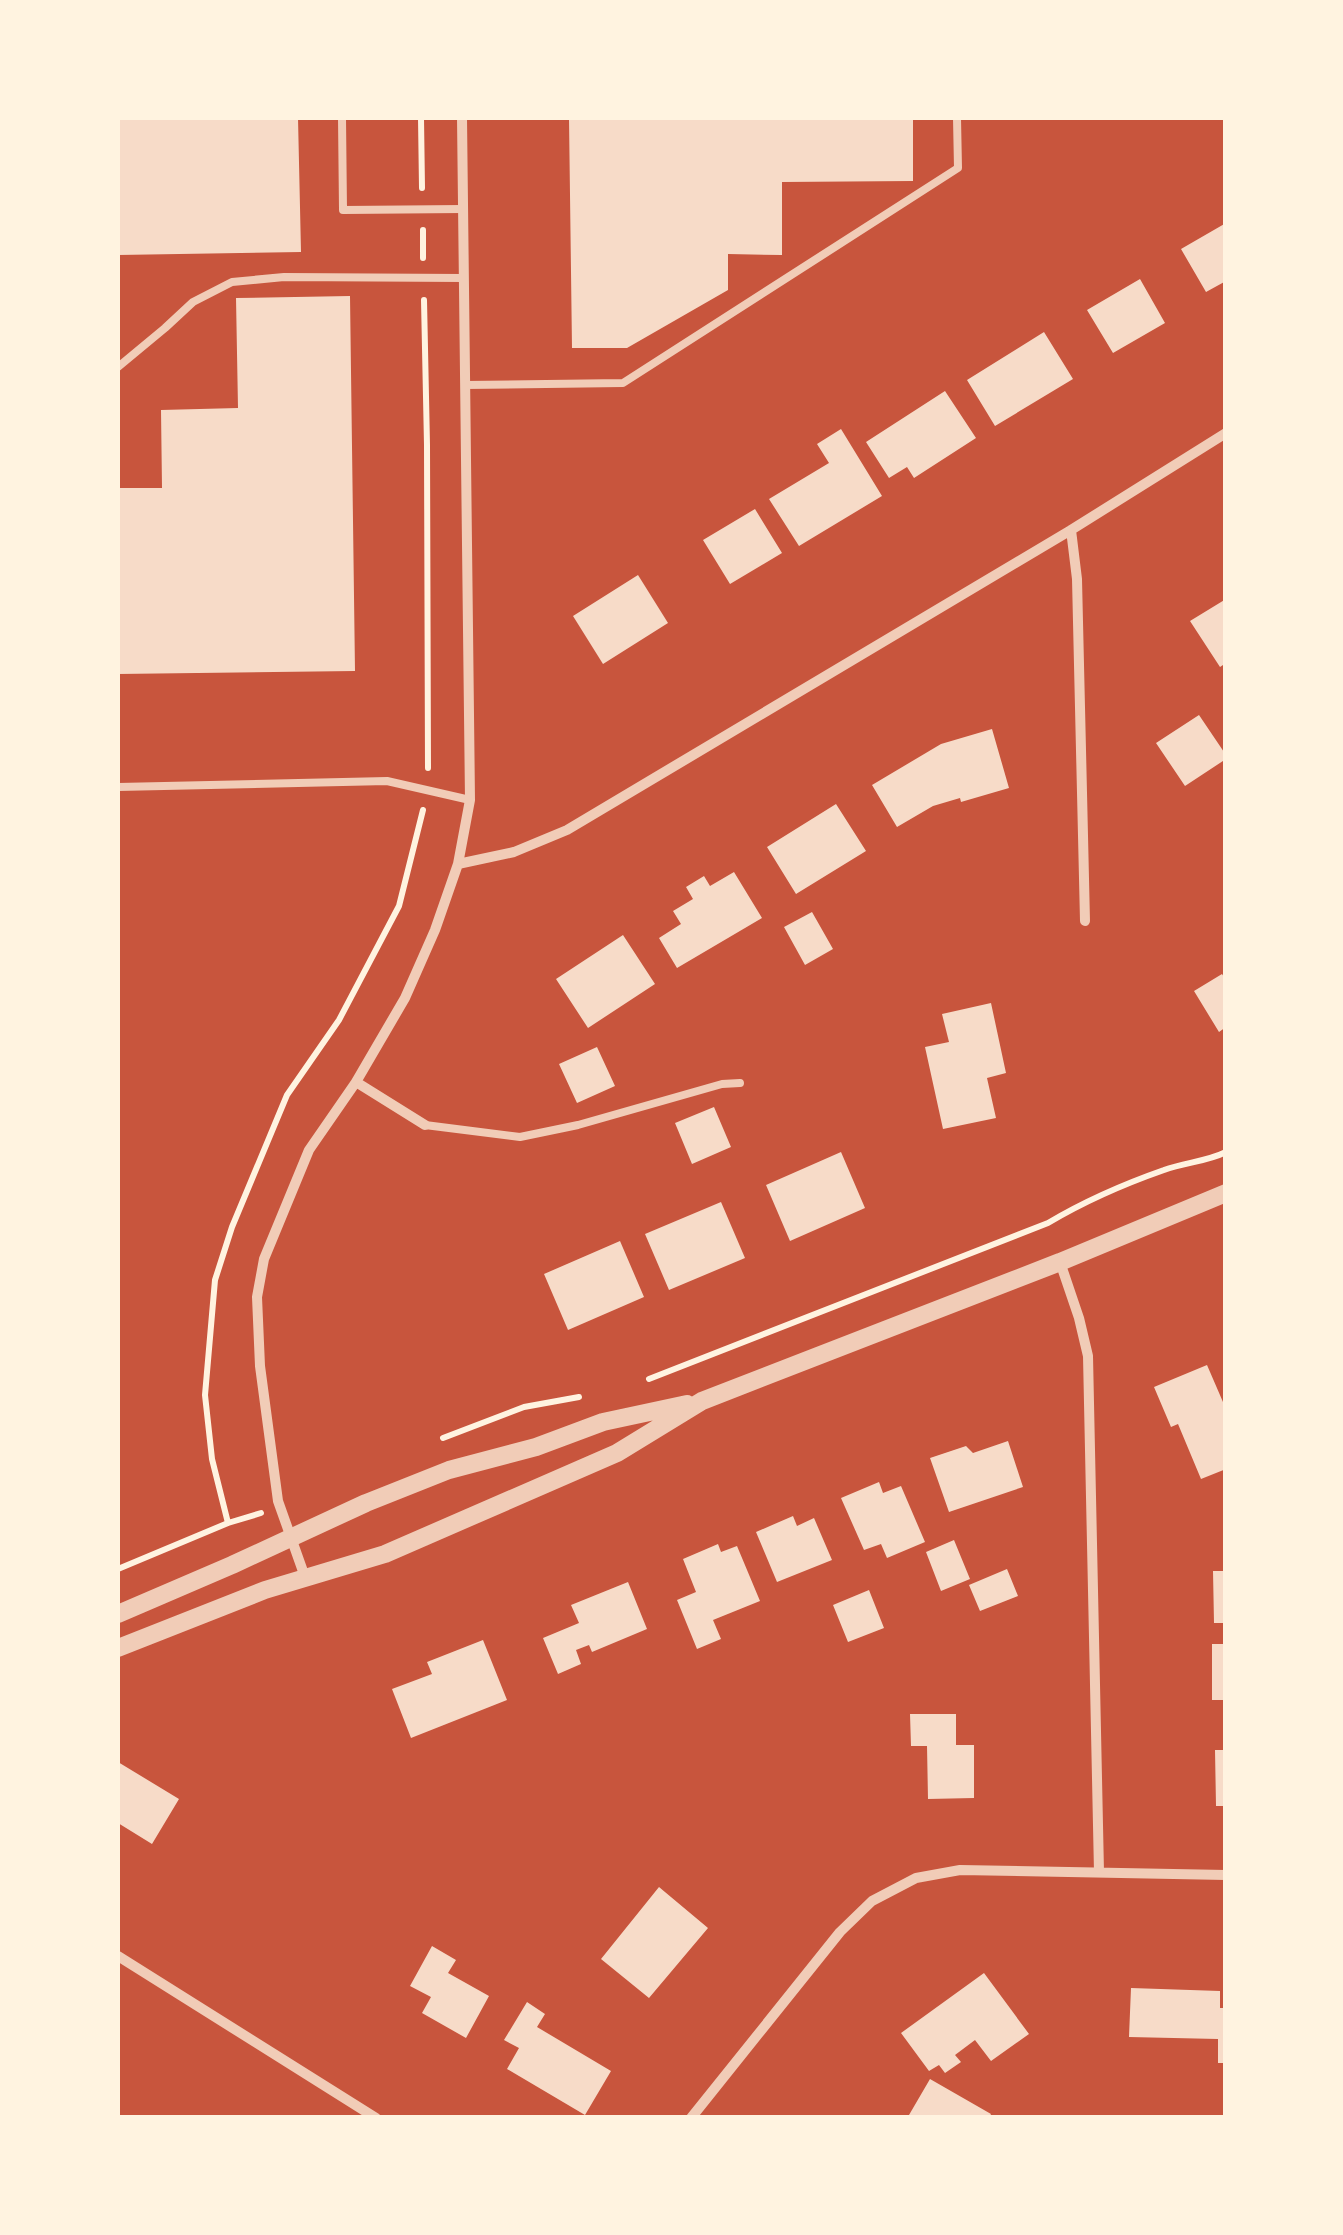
<svg xmlns="http://www.w3.org/2000/svg" width="1343" height="2235" viewBox="0 0 1343 2235" font-family="'Noto Sans',sans-serif">
<rect width="100%" height="100%" fill="#c8553d"/>
<!-- building -->
<path fill="#f7dbc8" d="M118 118H298L301 252 118 255Z
M569 118H913V181L782 182V255L728 254V290L627 348H572Z
M1226 223V281L1206 292 1181 249Z
M1140 279 1165 323 1113 353 1087 310Z
M350 296 355 671 118 674V488H162L161 410 238 408 236 298Z
M1044 332 1073 379 995 426 967 380Z
M945 391 976 438 914 478 907 467 889 478 866 442Z
M841 429 882 496 799 546 769 499 829 463 817 444Z
M755 509 782 553 730 584 703 540Z
M638 575 668 623 603 664 573 616Z
M1226 599V663L1220 667 1190 621Z
M1199 715 1226 755V759L1185 786 1156 743Z
M992 729 1009 788 961 802 960 798 933 806 897 827 872 785 941 744Z
M836 804 866 851 796 894 767 847Z
M734 872 762 918 677 968 659 938 681 924 673 911 693 899 686 887 704 876 710 886Z
M812 912 833 949 805 965 784 927Z
M623 935 655 984 588 1028 556 979Z
M1222 974 1226 980V1027L1219 1032 1194 991Z
M991 1003 1006 1073 987 1078 996 1118 943 1129 925 1047 949 1042 942 1014Z
M597 1047 615 1086 577 1103 559 1064Z
M714 1107 731 1147 692 1164 675 1123Z
M841 1152 865 1208 790 1241 766 1185Z
M721 1202 745 1258 669 1290 645 1234Z
M620 1241 644 1297 568 1330 544 1274Z
M1207 1365 1226 1409V1469L1201 1479 1178 1424 1171 1427 1154 1387Z
M1008 1441 1023 1487 949 1512 930 1458 966 1446 973 1453Z
M879 1482 883 1493 901 1486 925 1542 887 1558 881 1544 864 1550 841 1498Z
M793 1516 797 1526 814 1518 832 1560 777 1582 756 1532Z
M954 1540 970 1579 941 1591 926 1552Z
M718 1544 721 1552 737 1546 760 1601 713 1620 721 1639 697 1649 677 1600 696 1592 683 1559Z
M1007 1569 1018 1596 980 1611 969 1585Z
M1213 1571H1226V1623H1214Z
M628 1582 647 1629 592 1652 589 1645 576 1650 581 1664 558 1674 543 1638 579 1623 571 1605Z
M869 1590 884 1628 848 1642 833 1605Z
M483 1640 507 1700 411 1738 392 1689 432 1674 427 1662Z
M1212 1644H1226V1700H1212Z
M910 1714H956V1745H974V1798L928 1799 927 1746H911Z
M1215 1750H1226V1806H1216Z
M118 1762 179 1799 152 1844 118 1823Z
M659 1887 708 1928 649 1998 601 1959Z
M432 1946 456 1960 448 1973 489 1996 466 2038 422 2013 431 1997 410 1986Z
M984 1973 1029 2034 991 2061 975 2040 955 2055 961 2062 945 2073 939 2065 929 2071 901 2033Z
M1131 1988 1220 1991V2008H1226V2063H1218V2039L1129 2037Z
M527 2002 545 2014 537 2027 611 2071 585 2115 507 2069 519 2048 504 2040Z
M930 2079 991 2114 989 2118H913L909 2115Z"/>
<g fill="none" stroke-linecap="round" stroke-linejoin="round">
<!-- path -->
<path stroke="#fff3e0" stroke-width="6" d="M421 118 422 188
M423 230V258
M424 300 427 445 428 768
M649 1379 1048 1223C1085 1201 1124 1184 1164 1170 1185 1162 1206 1162 1226 1152
M443 1438 524 1407 579 1397
M228 1523 212 1459 205 1395 215 1280 232 1227 287 1095 339 1020 399 906 423 810
M118 1569 228 1523 261 1513"/>
<!-- service -->
<path stroke="#f1ccb7" stroke-width="8" d="M342 118 343 210 463 209
M118 367 165 328 193 302 232 282 284 277 464 278
M465 385 623 383 958 168 957 118
M118 787 387 781 470 800
M425 1125 520 1137 578 1125 722 1084 740 1083"/>
<!-- minor -->
<path stroke="#f1ccb7" stroke-width="10" d="M1071 530 1077 579 1085 921
M458 864 514 852 567 830 1071 530 1226 433
M356 1082 425 1125
M1060 1262 1079 1318 1088 1356 1099 1872
M305 1577 278 1501 260 1366 257 1297 264 1259 309 1150 356 1082 405 998 435 930 458 864 470 800 462 118
M118 1956 376 2118
M691 2118 840 1932 872 1901 916 1878 960 1870 1226 1875"/>
<!-- tertiary -->
<path stroke="#f1ccb7" stroke-width="18" d="M118 1614 232 1565 366 1503 449 1470 536 1447 603 1422 687 1404
M118 1648 265 1590 385 1554 617 1453 702 1401 1060 1262 1226 1193"/>
</g>
<!-- border -->
<rect width="1343" height="2235" fill="none" stroke="#fff3e0" stroke-width="240"/>
</svg>
